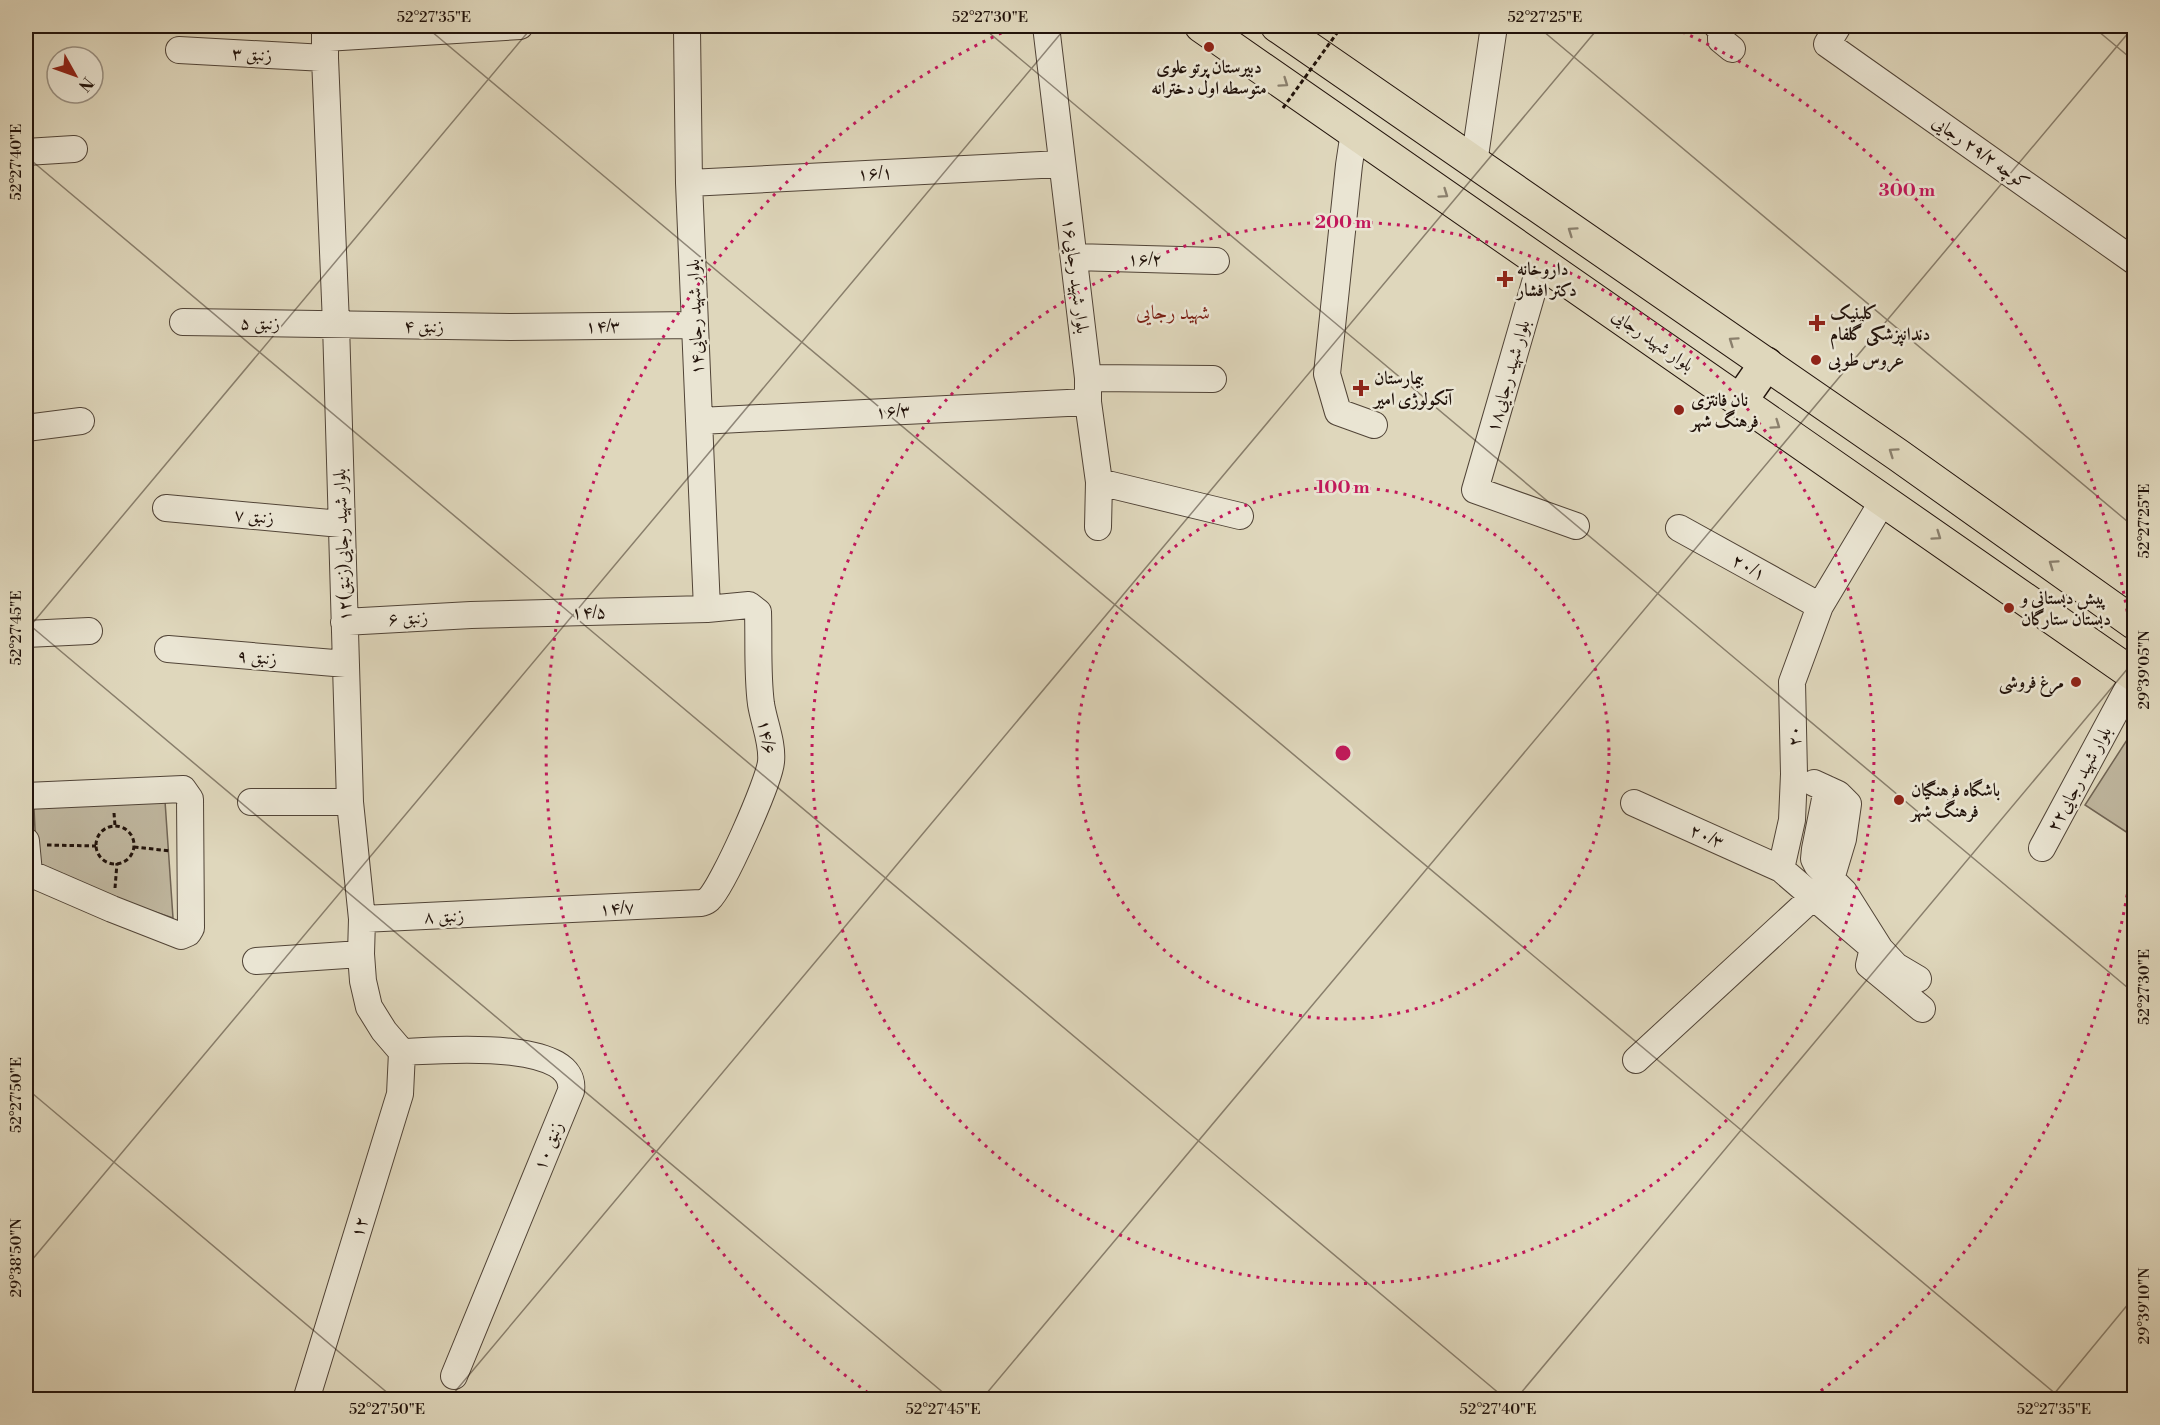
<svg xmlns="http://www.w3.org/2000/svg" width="2160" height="1425" viewBox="0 0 2160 1425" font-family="'Libre Bodoni',Amiri,serif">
<rect width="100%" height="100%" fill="#dfd7bc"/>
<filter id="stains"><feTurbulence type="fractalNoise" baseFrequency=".00333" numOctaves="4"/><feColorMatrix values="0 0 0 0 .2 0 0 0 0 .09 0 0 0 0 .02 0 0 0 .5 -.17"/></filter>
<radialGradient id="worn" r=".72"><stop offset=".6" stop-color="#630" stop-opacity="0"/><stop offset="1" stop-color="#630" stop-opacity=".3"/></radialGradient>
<!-- green -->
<path fill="#bfb69e" stroke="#706454" stroke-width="1.5" d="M2134 729V837L2085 805Z
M165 801 173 918 37 873 34 808Z"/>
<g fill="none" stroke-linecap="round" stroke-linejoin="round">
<defs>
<path id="minor" d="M325 26V58L336 324 350 802 362 919 361 954 363 981 369 1007 384 1031 402 1052
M685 26 687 30 689 183 707 609
M1046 26 1088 378V402L1099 482 1098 527
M1717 26 1721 28V40L1732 49
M1838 26 1827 44 2134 261
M325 38 520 26
M179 50 325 58
M1354 132 1349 165 1327 374 1338 412 1374 425
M26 152 74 149
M1474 163 1494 26
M689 183 1061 164
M1074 257 1216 261
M1541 262 1475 490 1576 526
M183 322 511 327 695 325
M1088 378 1213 379
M699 421 1088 402
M26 428 81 421
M1099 482 1240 516
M166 508 341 524
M1679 528 1820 606
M344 622 471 615 707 609 749 605 758 612C759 642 757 674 761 704 764 723 773 743 771 762 769 782 723 886 709 899 706 902 704 902 701 903L362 919
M26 634 89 631
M168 649 346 664
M1814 783 1838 794 1848 804 1843 839 1831 879
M1827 789 1815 849 1814 859 1817 865 1844 892 1880 949 1896 966 1918 979
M26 796 183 789 190 799 191 928 188 933 181 936 112 909 29 873
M251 802H350
M1634 803 1781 869 1873 948 1869 965 1922 1009
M26 841 29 873
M2042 848 2134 677
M1781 869 1792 820 1794 774 1792 682 1820 606 1884 499
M256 961 361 954
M402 1052C433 1051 579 1037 571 1091L454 1376
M1636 1060 1812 898
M306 1400 400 1094 402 1052"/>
<path id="major" d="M1201 26 2134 675
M1277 26 1898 455 2134 623"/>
<path id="highway" d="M1741 400 1766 364"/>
</defs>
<!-- minor casing -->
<use href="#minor" stroke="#514437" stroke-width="28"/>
<!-- major casing -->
<use href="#major" stroke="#22130b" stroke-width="34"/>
<!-- highway casing -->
<use href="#highway" stroke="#22130b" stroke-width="36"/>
<!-- path -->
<path stroke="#22130b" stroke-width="3" stroke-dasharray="4.5 3" stroke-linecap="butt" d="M114 813 115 826
M96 845a19 19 0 1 1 38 0a19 19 0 1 1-38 0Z
M47 845 96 846
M134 847 171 851
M115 888 117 863"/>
<!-- minor -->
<use href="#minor" stroke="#eae5d3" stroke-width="26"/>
<!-- major -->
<use href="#major" stroke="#dfd7bc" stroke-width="32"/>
<!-- highway -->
<use href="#highway" stroke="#dfd7bc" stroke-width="33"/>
<!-- path-bridge -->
<path stroke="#22130b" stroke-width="3" stroke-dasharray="4.5 3" stroke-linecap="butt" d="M1283 108 1342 26"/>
</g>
<!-- one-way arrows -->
<defs><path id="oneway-chevron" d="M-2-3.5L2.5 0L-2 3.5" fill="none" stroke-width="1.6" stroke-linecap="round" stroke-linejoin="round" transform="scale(1.5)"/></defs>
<g stroke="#8a7f6c">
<use href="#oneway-chevron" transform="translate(1284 83) rotate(35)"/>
<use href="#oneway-chevron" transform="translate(1444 194) rotate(35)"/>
<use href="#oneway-chevron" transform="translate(1572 231) rotate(-145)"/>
<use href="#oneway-chevron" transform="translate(1733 341) rotate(-145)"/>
<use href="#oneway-chevron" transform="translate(1776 425) rotate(35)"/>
<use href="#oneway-chevron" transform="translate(1893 452) rotate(-145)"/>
<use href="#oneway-chevron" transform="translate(1937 536) rotate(35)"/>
<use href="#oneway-chevron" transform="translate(2053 564) rotate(-145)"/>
</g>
<!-- ticks -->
<path fill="none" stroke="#22130b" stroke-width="1.5" stroke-opacity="0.45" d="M425 26 2063 1400M981 26 2134 993M1537 26 2134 527M2092 26 2134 61M26 156 1507 1400M26 622 952 1400M26 631 533 26M26 1088 396 1400M26 1267 1067 26M448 1400 1600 26M981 1400 2134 26M1515 1400 2134 661M2049 1400 2134 1297"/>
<!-- distance rings -->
<g fill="none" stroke="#c2185b" stroke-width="3" stroke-dasharray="3 6">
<circle cx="1343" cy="753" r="266"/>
<circle cx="1343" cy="753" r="531"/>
<path d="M2134 850A797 797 0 0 1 1811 1398M875 1398A797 797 0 0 1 1012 28M1674 28A797 797 0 0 1 2134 656"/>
</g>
<!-- markers -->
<g fill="#8f2418" stroke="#eae5d3" stroke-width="2">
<circle cx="1209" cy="47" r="6"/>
<path d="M1502 270h6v6h6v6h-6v6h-6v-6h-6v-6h6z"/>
<path d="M1814 314h6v6h6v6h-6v6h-6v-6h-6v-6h6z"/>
<circle cx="1816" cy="360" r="6"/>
<path d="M1358 379h6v6h6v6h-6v6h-6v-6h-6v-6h6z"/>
<circle cx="1679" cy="410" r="6"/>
<circle cx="2009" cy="608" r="6"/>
<circle cx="2076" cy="682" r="6"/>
<circle cx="1899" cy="800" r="6"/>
</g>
<g text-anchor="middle" stroke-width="5" stroke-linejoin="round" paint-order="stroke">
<!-- street labels -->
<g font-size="18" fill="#22130b" stroke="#eae5d3">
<text transform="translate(252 54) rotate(3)" y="6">زنبق ۳</text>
<text transform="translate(1981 152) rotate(35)" y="6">کوچه ۲۹/۲ رجایی</text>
<text transform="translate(875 173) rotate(-3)" y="6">۱۶/۱</text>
<text transform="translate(1145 259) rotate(1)" y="6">۱۶/۲</text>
<text transform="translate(1076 276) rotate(83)" y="6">بلوار شهید رجایی۱۶</text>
<text transform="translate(695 317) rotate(-92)" y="6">بلوار شهید رجایی۱۴</text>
<text transform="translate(260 323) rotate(1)" y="6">زنبق ۵</text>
<text transform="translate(424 326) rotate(1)" y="6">زنبق ۴</text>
<text transform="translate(603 326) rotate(-1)" y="6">۱۴/۳</text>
<text transform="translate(1653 340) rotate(35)" y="6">بلوار شهید رجایی</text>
<text transform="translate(1508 376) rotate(-74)" y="6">بلوار شهید رجایی۱۸</text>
<text transform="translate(893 411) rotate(-3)" y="6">۱۶/۳</text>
<text transform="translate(254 516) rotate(5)" y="6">زنبق ۷</text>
<text transform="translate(342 545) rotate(-92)" y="6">۱۲بلوار شهید رجایی(زنبق)</text>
<text transform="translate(1749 567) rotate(29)" y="6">۲۰/۱</text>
<text transform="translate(589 612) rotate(-1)" y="6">۱۴/۵</text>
<text transform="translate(408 618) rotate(-3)" y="6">زنبق ۶</text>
<text transform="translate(257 657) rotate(5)" y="6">زنبق ۹</text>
<text transform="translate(1794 736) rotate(-91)" y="6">۲۰</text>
<text transform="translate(767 737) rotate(81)" y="6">۱۴/۶</text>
<text transform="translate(2079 779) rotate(-62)" y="6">بلوار شهید رجایی۲۲</text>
<text transform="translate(1707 836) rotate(24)" y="6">۲۰/۳</text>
<text transform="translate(617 908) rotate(-3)" y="6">۱۴/۷</text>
<text transform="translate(444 916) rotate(-2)" y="6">زنبق ۸</text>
<text transform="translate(548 1146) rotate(-68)" y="6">زنبق ۱۰</text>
<text transform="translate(359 1227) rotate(-73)" y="6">۱۲</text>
</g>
<!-- poi labels -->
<g font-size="18" font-weight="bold" fill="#22130b" stroke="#eae5d3" text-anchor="start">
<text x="1209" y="73" text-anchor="middle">دبیرستان پرتو علوی<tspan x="1209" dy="21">متوسطه اول دخترانه</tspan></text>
<text x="1517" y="275">داروخانه<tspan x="1517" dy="21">دکتر افشار</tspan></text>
<text x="1830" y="319">کلینیک<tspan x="1830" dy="21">دندانپزشکی گلفام</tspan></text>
<text x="1828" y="366">عروس طوبی</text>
<text x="1374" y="384">بیمارستان<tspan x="1374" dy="21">آنکولوژی امیر</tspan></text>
<text x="1691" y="406">نان فانتزی<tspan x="1691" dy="21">فرهنگ شهر</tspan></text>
<text x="2021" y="604">پیش دبستانی و<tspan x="2021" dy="21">دبستان ستارگان</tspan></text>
<text x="2064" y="688" text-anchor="end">مرغ فروشی</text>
<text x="1911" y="796">باشگاه فرهنگیان<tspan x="1911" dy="21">فرهنگ شهر</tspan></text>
</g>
<!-- neighbourhood labels -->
<g font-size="20" fill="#7a1f14" stroke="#eae5d3">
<text x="1173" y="319">شهید رجایی</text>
</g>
</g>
<circle cx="1343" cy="753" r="9" fill="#c2185b" stroke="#eae5d3" stroke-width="3"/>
<g font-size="18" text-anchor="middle" font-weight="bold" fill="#c2185b" stroke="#eae5d3" stroke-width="5" stroke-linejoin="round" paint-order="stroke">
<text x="1907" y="196">300 m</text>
<text x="1343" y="228">200 m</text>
<text x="1343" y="493">100 m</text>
</g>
<!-- margin -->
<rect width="2160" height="1425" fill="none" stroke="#dfd7bc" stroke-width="66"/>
<!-- north arrow -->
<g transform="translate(75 75) rotate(130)"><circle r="28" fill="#eae5d3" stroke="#9a9183" stroke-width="1.5"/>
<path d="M0-4.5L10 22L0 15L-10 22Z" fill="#8f2418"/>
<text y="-9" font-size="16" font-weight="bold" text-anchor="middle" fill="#22130b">N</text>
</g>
<rect x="33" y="33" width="2094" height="1359" fill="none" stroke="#22130b" stroke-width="2"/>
<g font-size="15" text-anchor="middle" fill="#22130b">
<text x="434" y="22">52°27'35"E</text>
<text x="990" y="22">52°27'30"E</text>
<text x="1545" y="22">52°27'25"E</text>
<text transform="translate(16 162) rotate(-90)" y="5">52°27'40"E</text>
<text transform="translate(2144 521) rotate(-90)" y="5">52°27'25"E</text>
<text transform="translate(16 628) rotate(-90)" y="5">52°27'45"E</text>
<text transform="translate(2144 670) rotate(-90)" y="5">29°39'05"N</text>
<text transform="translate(2144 987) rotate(-90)" y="5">52°27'30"E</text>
<text transform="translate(16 1095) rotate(-90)" y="5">52°27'50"E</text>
<text transform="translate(16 1258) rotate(-90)" y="5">29°38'50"N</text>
<text transform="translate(2144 1306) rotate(-90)" y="5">29°39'10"N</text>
<text x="387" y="1414">52°27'50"E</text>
<text x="943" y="1414">52°27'45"E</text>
<text x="1498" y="1414">52°27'40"E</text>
<text x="2054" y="1414">52°27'35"E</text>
</g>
<rect width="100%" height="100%" filter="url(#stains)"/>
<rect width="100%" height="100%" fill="url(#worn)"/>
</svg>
